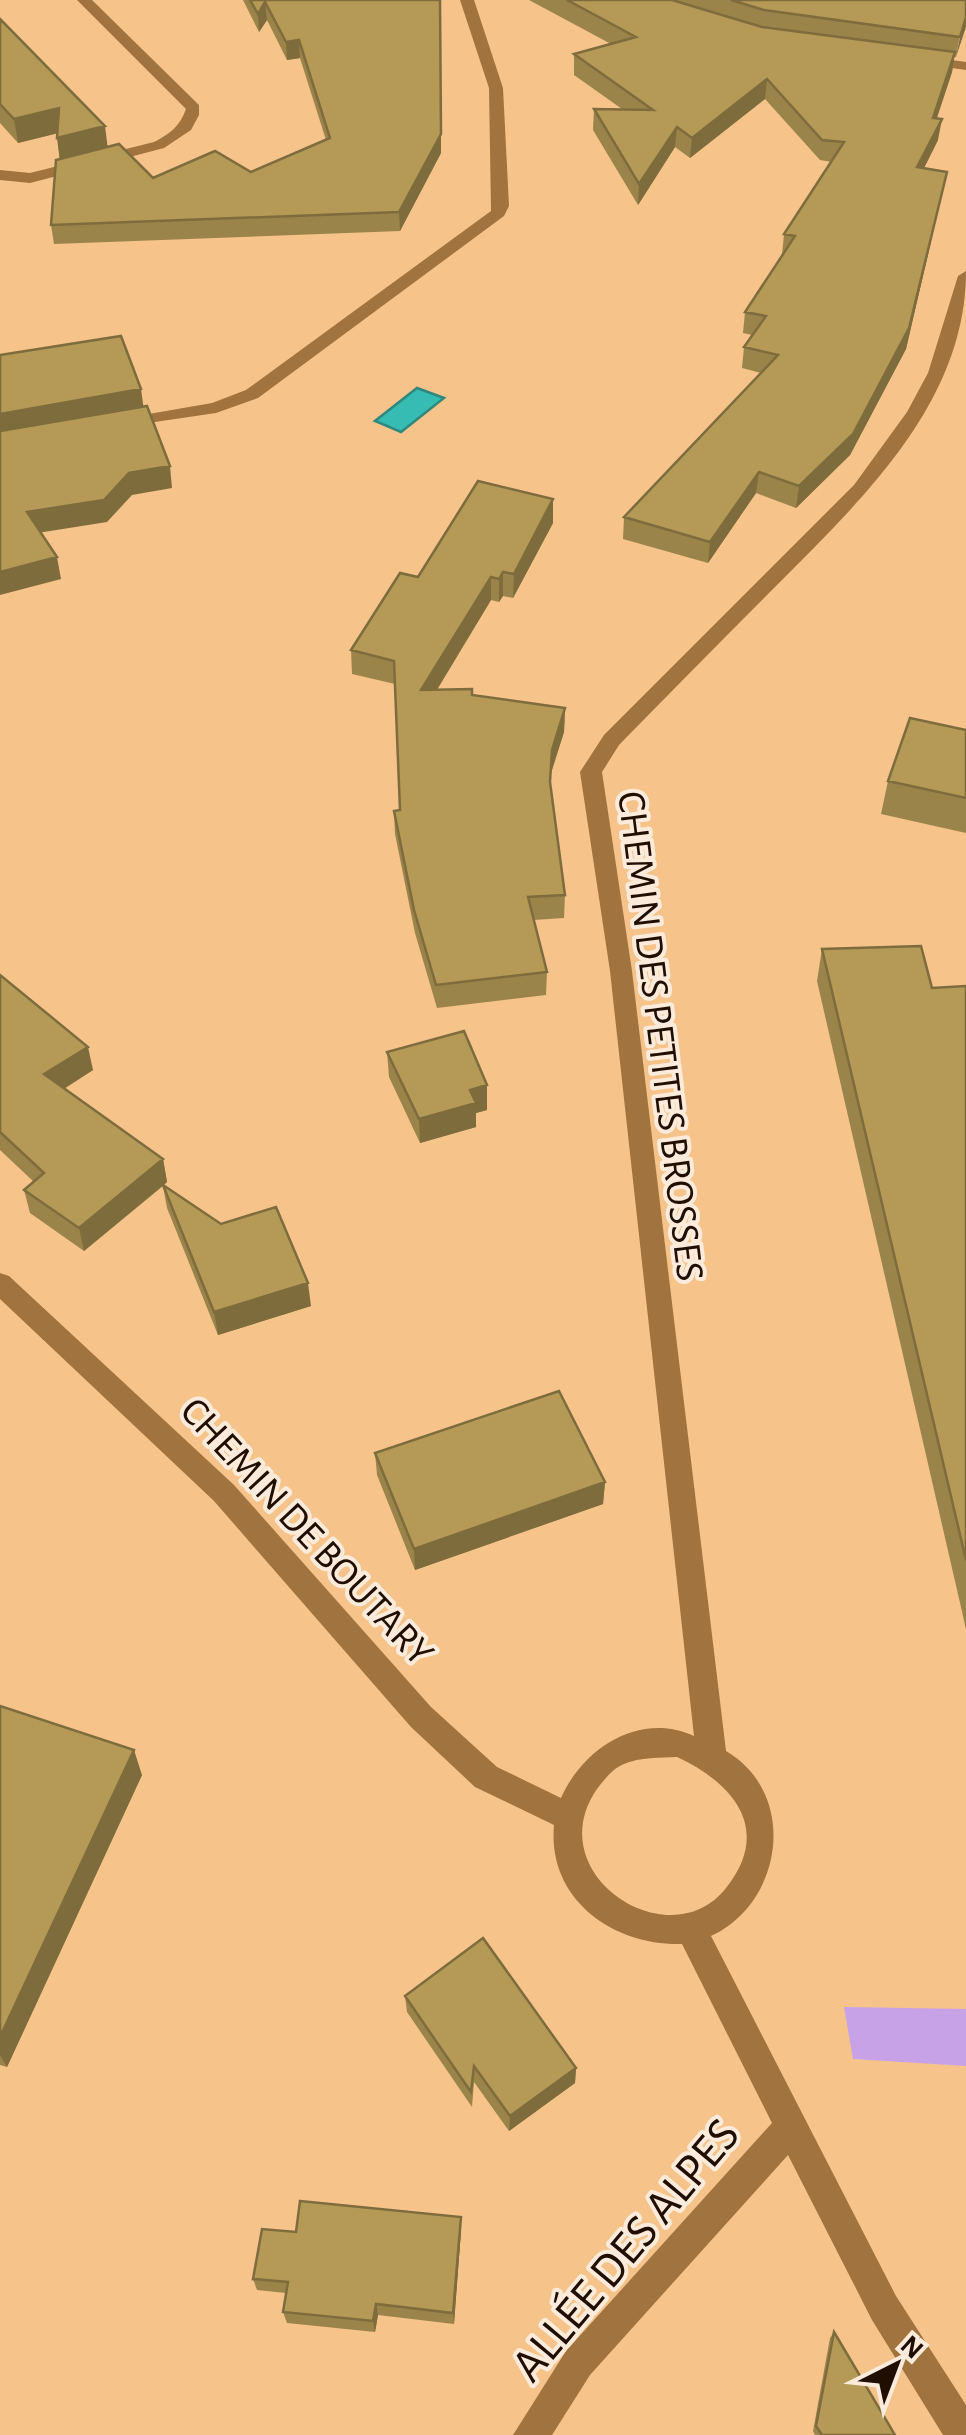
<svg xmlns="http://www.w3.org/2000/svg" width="966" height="2435" viewBox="0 0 966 2435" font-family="'Alegreya Sans',sans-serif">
<rect width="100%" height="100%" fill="#f6c38b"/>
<!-- green -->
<path fill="#c7a2e7" d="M844 2007 966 2009V2066L853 2059Z"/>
<!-- water -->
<path fill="#37bcb3" stroke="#30887d" stroke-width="2.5" d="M417 388 444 398 401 432 375 421Z"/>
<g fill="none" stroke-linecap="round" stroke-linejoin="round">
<!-- street -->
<path fill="#a1733f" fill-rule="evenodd" d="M77 0H92L199 105V115L191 130 164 148 30 183 0 180V170L30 173 154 142C170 134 180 126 186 109Z
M460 0H474L503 88 509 206 504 216 258 398 216 413 114 428V420L212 403 246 390 491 211 489 88Z
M921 56 966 62V70L916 63V57Z
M966 271C966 406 857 504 769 593 719 643 669 694 619 745L602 772 632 971 726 1751C799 1794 783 1903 711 1936L896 2296 966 2405V2435H943L872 2320 788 2155 590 2375 552 2435H513L566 2351 772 2123 682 1944C613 1946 547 1899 554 1825L475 1787 411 1727 214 1501 0 1299V1273L9 1276 234 1485 431 1707 497 1767 561 1798C583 1748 640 1711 694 1736L610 971 580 772 604 735 854 485 907 412 928 373 958 276ZM677 1757C733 1783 773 1829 726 1888 670 1960 538 1874 597 1789 604 1780 613 1768 624 1764 640 1757 661 1758 677 1757Z"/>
</g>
<!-- wall -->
<path fill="#9b844a" d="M243 0H440L441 153 400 231 54 244 51 225 60 159 57 133 18 143 0 123V19L108 147 153 178 251 172 326 140 300 58 287 60 267 20 259 32Z
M529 0H966L956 57H954L952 72 937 118 938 140 924 168 947 172 906 349 850 455 796 508 756 493 708 563 623 539 624 517 761 373 742 368 744 347 752 335 743 333 745 312 782 255 784 234 832 162 820 160 765 99 690 158 675 147 638 205 593 130 594 109H622L574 75V54L611 44Z
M553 499V523L513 598 503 596 499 602 491 600 437 690 565 708 564 732 551 773 550 786 565 895 564 918 534 920 547 972 546 995 437 1008 415 933 395 834 394 811 400 810 395 684 352 674 351 650 418 577Z
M966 730V833L881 814 888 781Z
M822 949 932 988 966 986V1629L817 981Z
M0 975 93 1070 64 1089 163 1159 167 1182 164 1185 311 1306 218 1335 167 1208 163 1186 84 1251 30 1213 24 1190 34 1182 0 1150Z
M387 1052 487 1110 476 1113V1127L420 1143 389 1077Z
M375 1453 605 1482 603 1504 415 1570 377 1475Z
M0 1706 142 1775 7 2067 0 2065Z
M405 1996 576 2068 575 2083 509 2131 474 2082 472 2107 407 2012Z
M461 2230 454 2324 378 2315 375 2332 287 2323 283 2312 286 2293 257 2290 253 2279 296 2232Z
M834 2332 895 2435H815L813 2431 830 2338Z"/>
<!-- shaded-wall -->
<path fill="#7e6c3c" d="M440 0 441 153 400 231 399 212Z
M265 2 267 20 259 32 258 14Z
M966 17V27L956 57 960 37Z
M299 40 300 58 287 60 286 42Z
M955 52 952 72 930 138 933 118Z
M767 79 765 99 690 158 692 138Z
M59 108 63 132 18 143 14 119Z
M942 119 938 140 914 188 917 167Z
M105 126 108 150 60 162 57 138Z
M677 127 675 147 638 205 639 184Z
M947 172 906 349 850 455 796 508 799 486Z
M141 389 144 411 0 436V414Z
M170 466 172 488 132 495 107 522 31 534 27 512 129 473Z
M759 472 756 493 708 563 710 542Z
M553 499V523L513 598 514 574Z
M57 557 61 579 0 595V572Z
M503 572V596L499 602V579Z
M491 577V600L422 714 421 690Z
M565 708 564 732 551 773 552 750Z
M88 1047 93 1070 49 1098 44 1074Z
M487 1085V1110L476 1113V1127L420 1143 419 1119 470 1090Z
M163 1159 167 1182 84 1251 79 1228Z
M308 1283 311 1306 218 1335 214 1312Z
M605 1482 603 1504 415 1570 414 1549Z
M134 1750 142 1775 7 2067 0 2055V2037Z
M576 2068 575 2083 509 2131 510 2116Z
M461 2217V2230L454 2324 453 2313Z
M376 2304 378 2315 375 2332 373 2321Z"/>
<!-- building -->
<path fill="#b49a56" stroke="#7e6c3c" stroke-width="2.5" d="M250 0H440L441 134 399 212 51 225 56 160 119 144 153 178 215 151 251 172 330 138 299 40 286 42 265 2 258 14Z
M567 0H672L762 27 955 52 933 118 942 119 917 167 947 172 909 328 853 434 799 486 759 472 710 542 624 517 778 355 744 347 766 316 745 312 795 236 784 234 844 142 822 140 767 79 692 138 677 127 639 184 594 109 653 110 574 54 636 37Z
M731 0H966V17L960 37 764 10Z
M0 19 105 126 57 138 59 108 14 119 0 104Z
M121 336 141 389 0 414V355Z
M147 406 170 466 129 473 104 500 27 512 57 557 0 572V431Z
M478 481 553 499 514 574 503 572 499 579 491 577 421 690 472 689V695L565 708 552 750 550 782 565 895 528 897 547 972 436 985 414 910 394 811 400 810 394 661 351 650 400 573 418 577Z
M910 718 966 730V798L888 781Z
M921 946 932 988 966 986V1560L822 949Z
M0 975 88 1047 44 1074 163 1159 79 1228 24 1190 44 1173 0 1132Z
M464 1031 487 1085 470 1090 476 1103 419 1119 387 1052Z
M163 1185 221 1224 276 1207 308 1283 214 1312Z
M559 1391 605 1482 414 1549 375 1453Z
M0 1706 134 1750 0 2037Z
M483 1938 576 2068 510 2116 474 2066 471 2092 405 1996Z
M300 2201 461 2217 453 2313 376 2304 373 2321 283 2312 288 2282 253 2279 262 2229 296 2232Z
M834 2332 895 2435H822L816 2426Z"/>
<g text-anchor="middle" stroke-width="8" stroke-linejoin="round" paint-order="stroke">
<!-- street labels -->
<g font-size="40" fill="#200e00" stroke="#fbebdb">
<text transform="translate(662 1036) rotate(83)" y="14">CHEMIN DES PETITES BROSSES</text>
<text transform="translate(308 1531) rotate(47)" y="14">CHEMIN DE BOUTARY</text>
</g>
<!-- near-street labels -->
<g font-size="48" fill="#200e00" stroke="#fbebdb">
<text transform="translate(624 2249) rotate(-50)" y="17">ALLÉE DES ALPES</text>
</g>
</g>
<!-- north arrow -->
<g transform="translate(896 2365) rotate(42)" stroke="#fbebdb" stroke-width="8" paint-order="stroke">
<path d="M0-8L18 38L0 25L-18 38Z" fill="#200e00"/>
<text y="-15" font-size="28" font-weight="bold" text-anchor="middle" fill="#200e00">N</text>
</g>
</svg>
